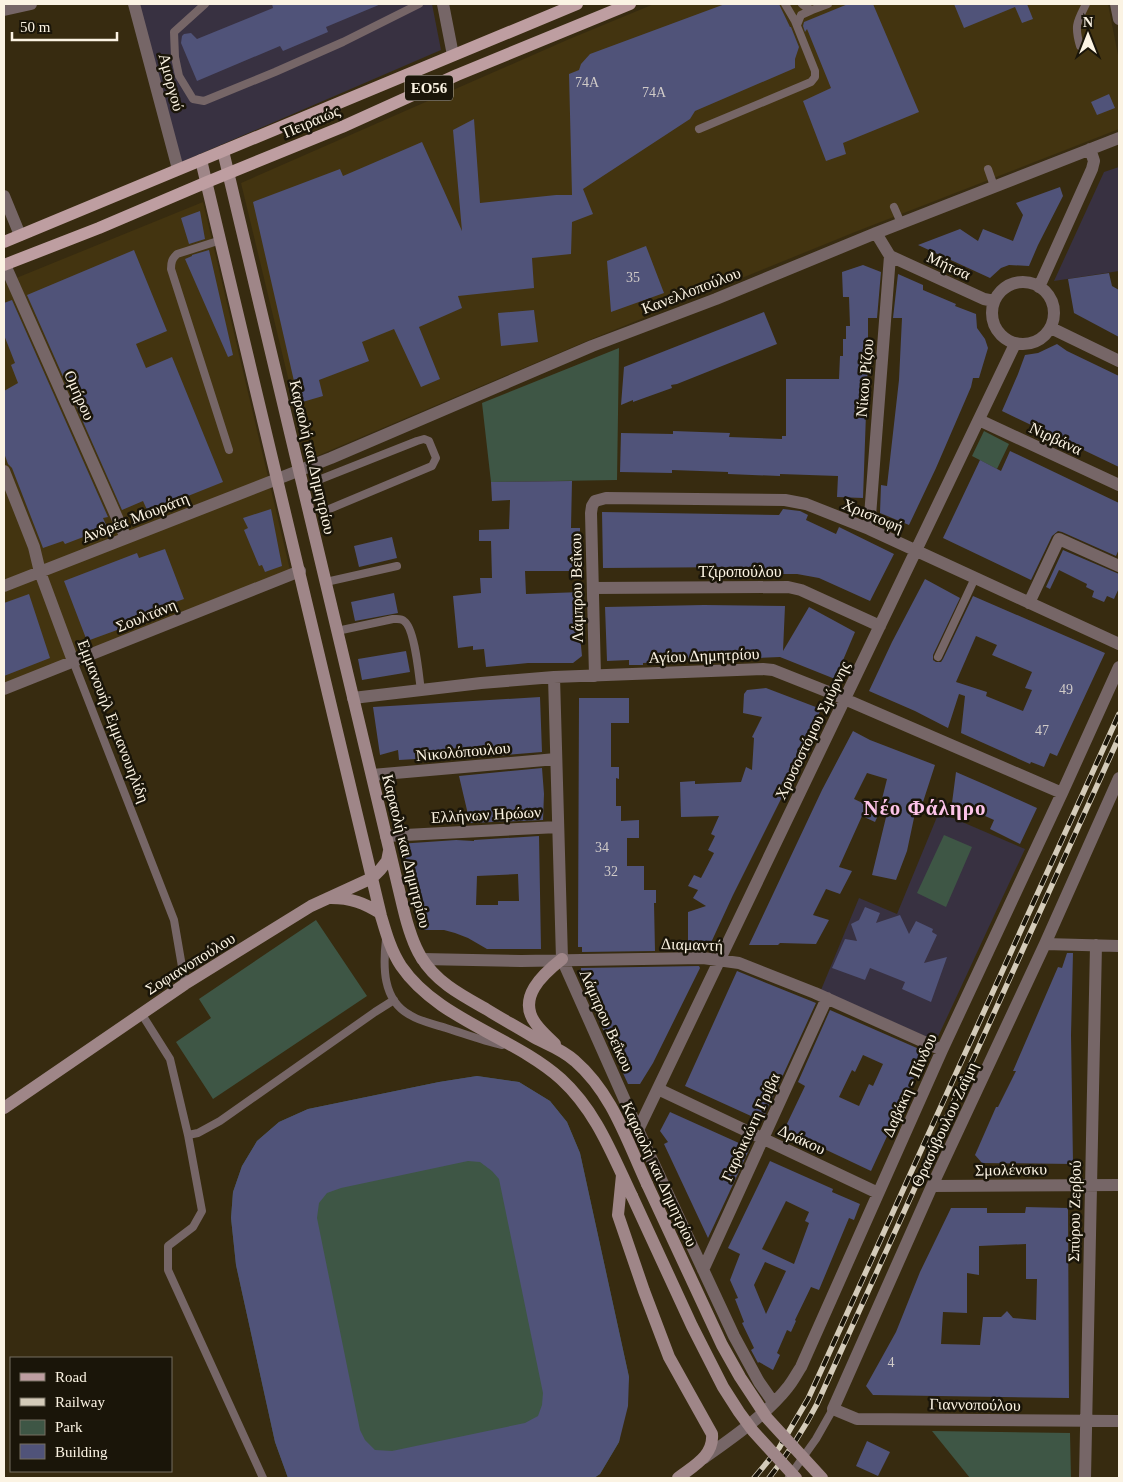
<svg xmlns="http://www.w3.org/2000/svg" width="1123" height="1482" viewBox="0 0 1123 1482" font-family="'Times New Roman',serif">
<rect width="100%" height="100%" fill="#372b10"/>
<!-- built -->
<path fill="#433410" d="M654 4H1108L1119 60V129L855 232 587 341 317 456 312 457 308 455 306 452 241 183 567 40Z
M203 202 290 570 4 684V283Z"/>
<!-- education -->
<path fill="#383141" d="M138 4H432L441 50 179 163Z
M1119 167V271L1054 281 1104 172Z
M939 812 1025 849 936 1041 821 990 859 898 897 914Z"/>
<!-- green -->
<path fill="#3e5645" d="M619 348 617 480 491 482 482 403Z
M984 431 1009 444 997 469 972 456Z
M944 835 972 847 946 907 917 893Z
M316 920 367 996 213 1099 176 1042 211 1018 199 999Z
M477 1076 519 1082 550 1101 567 1122 580 1153 629 1377 619 1442 600 1474 594 1478H288L275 1442 236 1265 231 1218 233 1192 242 1166 257 1141 279 1122 308 1109 439 1082Z
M932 1431 1070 1433 1071 1478H970Z"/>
<!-- building -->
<path fill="#505379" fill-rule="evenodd" d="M272 4H381L326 27 328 32 283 51 280 46 197 81 181 43 182 36 184 34 191 33 197 39 273 8Z
M725 4H779L790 27H791L799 47 795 59V68L695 111 690 119 583 189 593 214 572 222 571 254 532 258 534 288 458 296 462 308 419 327 440 379 421 387 394 329 362 342 369 361 319 380 323 396 299 403 253 202 340 169 343 176 422 142 462 231 453 130 474 119 480 203 556 195H572L569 74 579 70 581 64 590 54Z
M848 4H873L919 112 843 143 846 154 826 161 803 101 831 88 807 29 805 32 803 26 804 22Z
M954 4H1027L1033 19 1022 23 1015 7 964 28Z
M1109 94 1115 108 1097 115 1091 102Z
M1060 187 1063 196 1038 245 1029 266 1009 265 1001 268 990 278 918 245 960 229 978 241 983 229 1013 241 1023 215 1016 203Z
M200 211 205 239 189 244 181 218Z
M646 246 664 293 611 312 607 261Z
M134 250 167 331 136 344 146 368 172 357 223 482 148 512 143 501 122 510 27 295Z
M209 250 233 355 228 357 185 259 192 256V255Z
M863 265 881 272 877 318H868V357L863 498 837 497 838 476 780 474V476L728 474V472L672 470V473L620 472 621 433 673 434V431L730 433 729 437 782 439V436H786V379H839L840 356H843V339H846V326H850L849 297H843L842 272Z
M1109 273 1112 286 1119 290V337L1074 313 1068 279Z
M898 274 923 285V290L956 304 955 306 976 314 977 328 985 339 988 348 979 378H973L971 387 936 468 909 525 880 513 881 485 887 486 899 380 902 318H893Z
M12 300 108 517 103 518 108 529 87 538 86 536 65 544 63 541 43 548 12 468 8 464 4 453V391L18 383 11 365 15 363 4 335V303Z
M534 310 538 342 501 346 498 313Z
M764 312 777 344 677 384 671 385 672 388 633 402V400L621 405 624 367Z
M1057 344 1067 351 1119 376V467L1002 411 1018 374 1025 355 1038 353Z
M1010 451 1119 503V549L1116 556 1062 532 1058 531 1052 536 1031 580 943 538 980 460 1001 471Z
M572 481 571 528H580V571H525L526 594 582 592 584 634 580 635 582 656 573 663H528L486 667 484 649 473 650V646L458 648 453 596 481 593 480 578H492L491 541H479V530L509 529 510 500 492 501 491 482Z
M271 509 282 566 265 572 262 565 259 566 244 530 248 528 243 518Z
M783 509 800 511 808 515 806 520 836 534 839 527 894 554 870 601 819 578 797 574H745V567L603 568 602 512 779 515Z
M392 537 397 558 359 567 354 546Z
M165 549 184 599 158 608 161 614 87 641 64 581 137 553 139 558Z
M1063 550 1119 574V588L1114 599 1107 596 1104 602 1092 597 1094 591 1086 587 1087 584 1059 570 1050 589 1046 587Z
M925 579 960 598 933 655V660L936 662H941L943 659 973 596 1105 653 1057 756 1050 753 1044 767 1031 762 1030 764 961 733 965 696 959 694 948 728 915 711 869 691 892 642ZM976 636 997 645 992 655 1032 672 1025 688 1032 690 1023 711 986 696 987 692 956 682Z
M394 593 398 613 355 621 351 602Z
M29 594 50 658 4 676V603Z
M704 605 785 606 783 651 809 607 855 632 835 679 780 657 643 663V665H629V660L607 661 605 607Z
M406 651 410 672 362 680 358 659Z
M766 688 821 709 787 787 733 895 709 947H689L691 950H688V912L706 906 693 898 698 890 688 886 694 875 701 878 714 853 708 850 715 836 711 834 719 816 681 817 680 782 695 781V784L741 782 746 767 752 770 754 738 752 737 762 717 743 713 744 694 747 690Z
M540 697 542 752 458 759V748L432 751 433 758 399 760 398 750 380 755 373 707Z
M579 698H629V723H611V767H619V779L616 778V806H621V821L639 820V838H627V866H644V890H656V903H654L655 951 582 952V947H578Z
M853 731 870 740 935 765 923 802 918 799 907 851 896 880 872 875 888 809 880 807 887 779 867 773 854 799 880 811 875 822 862 816 839 867 852 871 840 894 826 889 813 915 829 920 816 944 780 943 778 945H749L822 790Z
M542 768 544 794 543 820 470 823 459 776Z
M956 772 986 785 1037 808 1020 844 990 829 994 820 974 811 971 817 960 811 961 806 952 803Z
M539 836 541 949H487L468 938 455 933 444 930H420L398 844 456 840 474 841V840ZM518 874 519 901H498V905H476L477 876Z
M865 907 880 913 876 923 900 915 909 934 916 921 933 929 932 932 937 935 924 963 947 957 931 1002 902 989 905 982 870 968 865 980 832 968 845 939 857 941 851 924 859 920Z
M1067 953H1073L1071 1035 1073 1164 982 1163 975 1155 996 1107H998L1016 1071H1013L1058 967 1062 968Z
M699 966 700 968 653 1063 640 1084H628L580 979 581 968Z
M737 971 816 1003 762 1121 685 1086Z
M830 1010 926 1052 871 1171 784 1130 805 1086 798 1082ZM863 1055 883 1064 873 1086 869 1084 859 1106 839 1097 852 1070 855 1072Z
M477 1076 519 1082 550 1101 567 1122 580 1153 629 1377 628 1406 619 1442 600 1474 594 1478H288L275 1442 236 1265 231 1218 233 1192 242 1166 257 1141 279 1122 308 1109 439 1082ZM468 1161 480 1162 492 1171 499 1179 543 1393 542 1405 538 1416 525 1423 392 1451 375 1450 365 1440 360 1430 317 1218 319 1203 327 1193 341 1188Z
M670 1112 750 1148 708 1238 664 1144 668 1142 660 1131Z
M770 1161 833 1189 832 1192 860 1204 854 1220 849 1218 819 1290 811 1287 795 1320 796 1321 791 1332 787 1330 777 1353 780 1355 773 1370 759 1362 758 1363 751 1350 754 1348 742 1323 744 1322 735 1299 738 1298 730 1280 740 1254 728 1248ZM786 1201 809 1212 805 1221 809 1223 794 1264 762 1249ZM765 1262 786 1271 766 1314 754 1285Z
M1026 1207 1068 1208 1069 1398 873 1395 866 1386 896 1332 920 1272 951 1208H987V1213H1025ZM1026 1244V1279H1037L1036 1320 1013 1318 1007 1311 1001 1317H983L980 1345 941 1344 943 1312 967 1313V1273L979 1275V1246Z
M867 1441 890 1452 878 1476 856 1466Z"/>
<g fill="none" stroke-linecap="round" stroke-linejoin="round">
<!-- lane -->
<path stroke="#766667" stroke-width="8" d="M205 4 174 32 175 57 179 76 193 99 204 101 275 72 343 42 419 4
M802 4 806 7 812 10 828 4
M797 25 801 15 812 10
M1080 46C1074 25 1077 22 1086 4
M699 129 811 82 815 77V71L795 21 785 4
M988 169 994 186
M894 207 901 223
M221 240 177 254C172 259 171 262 171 269L229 450
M321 479 417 441 424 439 429 441 436 458 432 466 327 510
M326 582 397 566
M337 631 393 619C397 619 401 618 404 621 415 628 419 677 421 691
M938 657 975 578
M73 661 174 920 185 984
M386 939C383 966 382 1000 410 1015 421 1022 434 1024 446 1028 465 1034 483 1041 502 1045
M141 1013 170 1059 188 1135 202 1211 193 1227 168 1246V1270L263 1478
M188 1135 198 1133 220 1121 375 1012 394 1000
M789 1477 816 1439 833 1409"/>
<!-- street -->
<path stroke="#766667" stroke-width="12" d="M134 4 178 169
M443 4 453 55
M1116 4 1119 19
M4 10 31 4
M4 196 20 235
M890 256 984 299 994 301
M5 265 126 538
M992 313a31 31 0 1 1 62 0a31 31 0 1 1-62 0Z
M1039 287 1092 169 1094 161 1090 149
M1051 328 1119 361
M979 420 1119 485
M4 471 34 547 40 572 73 661
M869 529 890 256 876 233
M4 586 331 458 592 346 716 299 876 233 1119 138
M593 588 788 587 801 590 880 626
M1029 603 1059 539 1119 566
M595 676 591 513 592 506 595 501 606 498 785 500 806 504 869 529 1119 644
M554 677 562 959 638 1130 734 1336 759 1382 773 1402
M4 689 300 571
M353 698 481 683 554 677 763 669 773 670 826 691 1062 793
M372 775 556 759
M1119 778 1045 944 932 1186 833 1409 857 1419 1119 1421
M386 836 558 827
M1045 944 1119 946
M422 959 521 961 703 958 739 963 815 993 942 1050
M658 1089 878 1193
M638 1130 1015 344
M932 1186 1119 1185
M703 1270 827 998
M704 1458C732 1438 767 1414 788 1387 793 1381 797 1373 801 1367L942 1050 1062 793 1119 667
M1085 1478 1096 945"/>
<!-- secondary -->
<path stroke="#9f8688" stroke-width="12" d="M223 151 403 907C407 924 412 942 421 957 436 982 461 995 486 1009 502 1019 519 1028 535 1038 549 1045 563 1050 575 1061 612 1093 627 1141 647 1184
M201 160 381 916C386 933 391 951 401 966 438 1020 513 1036 561 1079 596 1111 612 1154 632 1196
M331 898C351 898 364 903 380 913
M555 1044C549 1038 542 1032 536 1024 516 998 543 974 562 959
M4 1108 185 984 311 906 372 878 380 870 387 861 389 851
M622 1175 618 1215 644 1291 669 1357 712 1434C714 1456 693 1466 678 1478"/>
<!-- primary -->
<path stroke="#be9ea1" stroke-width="12" d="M4 242 577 4
M4 265 99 228 207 182 342 127 457 75 630 4"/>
<defs>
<path id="rail" d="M754 1478 779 1448 808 1399 825 1362 1119 714
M769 1478C787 1455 803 1431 817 1404L1119 737"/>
</defs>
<!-- rail casing -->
<use href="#rail" stroke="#d4cbb9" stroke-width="5.5"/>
<!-- rail -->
<use href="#rail" stroke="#1a1509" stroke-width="4" stroke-dasharray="11" stroke-linecap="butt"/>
<!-- secondary-bridge -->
<path stroke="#9f8688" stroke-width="12" d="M647 1184 722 1345 740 1377 767 1418 822 1478
M632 1196 692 1326 723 1387 739 1412 753 1431 796 1478"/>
</g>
<g text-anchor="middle" stroke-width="5" stroke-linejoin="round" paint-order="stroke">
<!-- number labels -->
<g font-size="14" fill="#d0cbc8">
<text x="587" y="87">74Α</text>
<text x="654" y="97">74Α</text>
<text x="633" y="282">35</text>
<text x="1066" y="694">49</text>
<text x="1042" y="735">47</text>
<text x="602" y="852">34</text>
<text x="611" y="876">32</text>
<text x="891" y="1367">4</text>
</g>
<!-- shield labels -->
<rect fill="#1a1509" stroke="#b8b0a2" stroke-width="1" x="405" y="75.5" width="48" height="25" rx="4"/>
<g font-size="15" font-weight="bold" fill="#fbf3e3">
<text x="429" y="93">ΕΟ56</text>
</g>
<!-- street labels -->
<g font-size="16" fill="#fbf3e3" stroke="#1a1509">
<text transform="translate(172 82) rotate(75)" y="6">Αμοργού</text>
<text transform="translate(311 121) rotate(-23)" y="6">Πειραιώς</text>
<text transform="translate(949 265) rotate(25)" y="6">Μήτσα</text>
<text transform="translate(691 290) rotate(-21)" y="6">Κανελλοπούλου</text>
<text transform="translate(864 378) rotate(-85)" y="6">Νίκου Ρίζου</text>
<text transform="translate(80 395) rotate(66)" y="6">Ομήρου</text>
<text transform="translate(1056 438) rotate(25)" y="6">Νιρβάνα</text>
<text transform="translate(313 457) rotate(77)" y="6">Καραολή και Δημητρίου</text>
<text transform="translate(873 515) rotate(23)" y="6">Χριστοφή</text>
<text transform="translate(135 517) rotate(-21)" y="6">Ανδρέα Μουράτη</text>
<text x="740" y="577">Τζιροπούλου</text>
<text transform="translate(576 588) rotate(-91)" y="6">Λάμπρου Βεΐκου</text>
<text transform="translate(146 615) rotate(-22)" y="6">Σουλτάνη</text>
<text transform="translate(704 655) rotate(-2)" y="6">Αγίου Δημητρίου</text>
<text transform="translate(114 721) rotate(69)" y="6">Εμμανουήλ Εμμανουηλίδη</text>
<text transform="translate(812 730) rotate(-64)" y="6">Χρυσοστόμου Σμύρνης</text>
<text transform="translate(463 751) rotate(-5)" y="6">Νικολόπουλου</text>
<text transform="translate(486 814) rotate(-3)" y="6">Ελλήνων Ηρώων</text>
<text transform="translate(407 851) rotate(76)" y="6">Καραολή και Δημητρίου</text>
<text transform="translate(692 944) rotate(2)" y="6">Διαμαντή</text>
<text transform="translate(190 963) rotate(-32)" y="6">Σοφιανοπούλου</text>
<text transform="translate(607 1020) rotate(66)" y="6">Λάμπρου Βεΐκου</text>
<text transform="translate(909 1085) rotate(-66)" y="6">Δαβάκη - Πίνδου</text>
<text transform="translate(944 1124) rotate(-65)" y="6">Θρασύβουλου Ζαΐμη</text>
<text transform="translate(750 1127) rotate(-65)" y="6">Γαρδικιώτη Γρίβα</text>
<text transform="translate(802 1139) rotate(25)" y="6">Δράκου</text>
<text transform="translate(1011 1169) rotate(-1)" y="6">Σμολένσκυ</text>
<text transform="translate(660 1174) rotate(65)" y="6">Καραολή και Δημητρίου</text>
<text transform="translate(1074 1211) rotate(-89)" y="6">Σπύρου Ζερβού</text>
<text transform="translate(975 1404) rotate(1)" y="6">Γιαννοπούλου</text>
</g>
<!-- district labels -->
<g font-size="21" font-weight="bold" letter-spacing="1" fill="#fdc4e9" stroke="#1a1509">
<text x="925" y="815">Νέο Φάληρο</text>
</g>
</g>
<!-- border -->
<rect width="1123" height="1482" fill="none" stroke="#fbf3e3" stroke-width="10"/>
<!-- legend -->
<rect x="10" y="1357" width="162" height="115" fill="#1a1509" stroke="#746e60"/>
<rect x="20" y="1373" width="25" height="8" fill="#be9ea1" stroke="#746e60"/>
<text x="55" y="1382" font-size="15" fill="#fbf3e3">Road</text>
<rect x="20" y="1398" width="25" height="8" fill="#d4cbb9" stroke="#746e60"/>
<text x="55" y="1407" font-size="15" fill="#fbf3e3">Railway</text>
<rect x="20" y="1420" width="25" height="15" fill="#3e5645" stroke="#746e60"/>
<text x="55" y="1432" font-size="15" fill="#fbf3e3">Park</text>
<rect x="20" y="1444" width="25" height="15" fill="#505379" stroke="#746e60"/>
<text x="55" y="1457" font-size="15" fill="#fbf3e3">Building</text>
<!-- north arrow -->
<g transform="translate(1088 35)" stroke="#1a1509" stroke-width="4" paint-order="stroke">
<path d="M0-4L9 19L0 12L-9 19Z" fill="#fbf3e3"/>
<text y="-8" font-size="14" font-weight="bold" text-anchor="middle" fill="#fbf3e3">N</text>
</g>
<!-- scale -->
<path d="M12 32v8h105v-8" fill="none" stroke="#fbf3e3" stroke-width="2.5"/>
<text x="20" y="32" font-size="15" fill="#fbf3e3" stroke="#1a1509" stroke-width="4" paint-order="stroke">50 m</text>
</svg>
